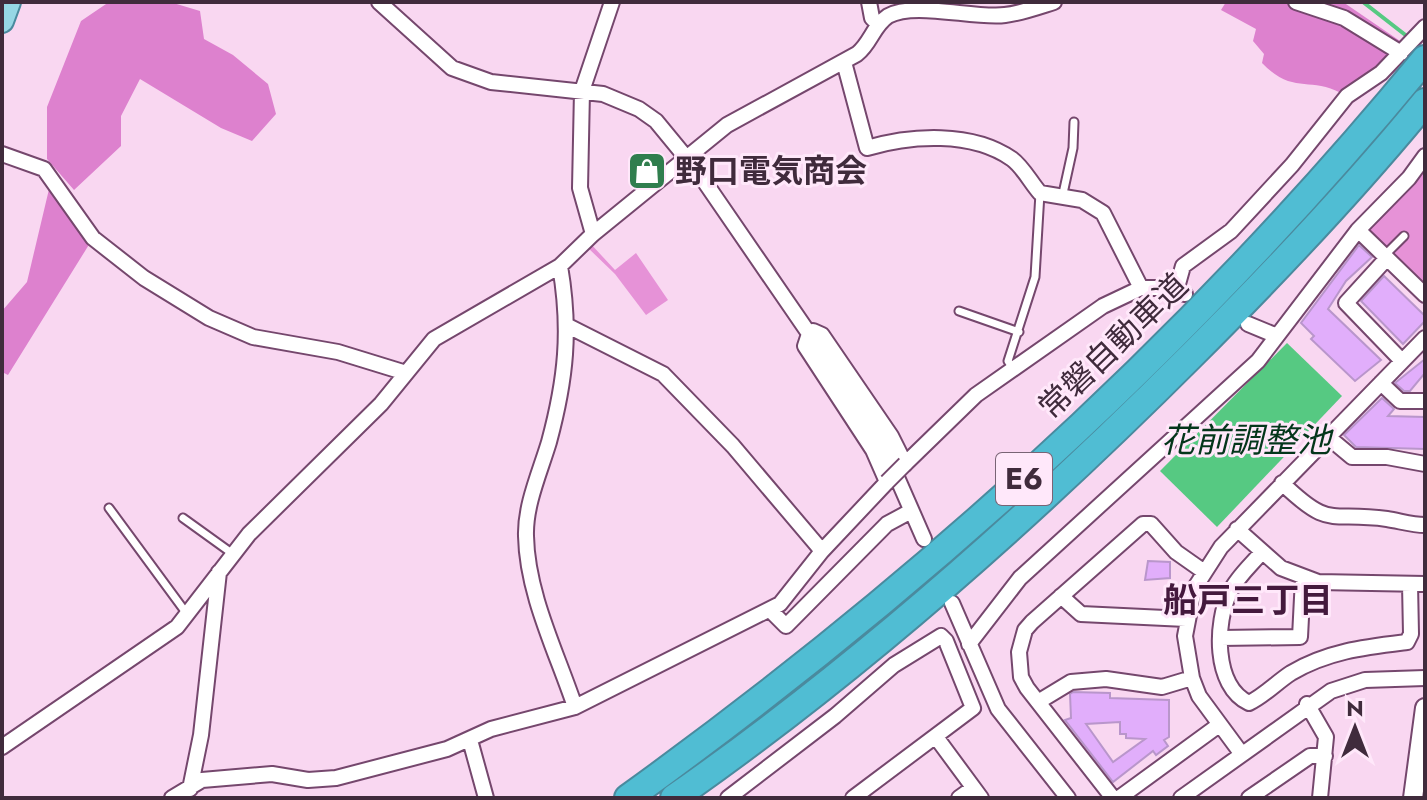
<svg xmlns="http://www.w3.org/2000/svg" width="1427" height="800" viewBox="0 0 1427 800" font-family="Jost,'Noto Sans JP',sans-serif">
<rect width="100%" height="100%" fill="#f9d7f1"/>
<!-- green -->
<path fill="#e692d7" d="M1425 168V289L1369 234 1371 224Z
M589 242 615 270 636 253 668 300 646 315 615 274 585 245Z"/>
<!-- forest -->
<path fill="#dd81ce" d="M109 2H170L200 11 204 39 233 55 268 84 276 114 252 141 221 128 140 79 121 116V146L74 190 47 159V107L81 21Z
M1226 2H1343L1400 41 1385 61 1341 93C1309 76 1293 95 1262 63L1264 54 1253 41 1256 29 1221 10Z
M50 185 90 243 8 375 2 372V311L27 282Z"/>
<!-- water -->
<path fill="#56c982" d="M1287 343 1342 396 1217 527 1160 471Z"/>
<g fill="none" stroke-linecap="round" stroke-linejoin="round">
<!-- stream -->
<path stroke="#56c982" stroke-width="4" d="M1363 2 1408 37"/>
</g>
<!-- building -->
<path fill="#e1aefb" stroke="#b996cb" stroke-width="2" fill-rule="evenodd" d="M1359 245 1372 257 1346 281 1328 309 1381 360 1355 381 1311 339 1314 336 1301 323Z
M1384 276 1425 316V321L1403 344 1361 301Z
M1425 359V373L1410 391H1404L1395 383Z
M1382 398 1394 409 1388 416 1425 417V449L1356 447 1344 435Z
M1148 561 1170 562V578L1145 580Z
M1073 692 1110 693V698L1169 700V737L1164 740 1168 746 1156 755 1153 751 1113 782 1065 720 1071 718 1070 694ZM1120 722V734H1126V738L1145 739 1113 762 1086 724Z"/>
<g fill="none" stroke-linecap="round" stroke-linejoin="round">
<defs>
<path id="service" d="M1062 198 1073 148 1074 122
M1384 256 1404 236
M959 311 1019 332
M1012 367 1008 361 1035 277 1040 193
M109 508 187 614
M183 518 233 554"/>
<path id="minor" d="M379 2 452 68 491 82 603 94 639 109 656 121 698 172 854 399 889 459 924 539
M869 2 872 18 878 24
M1296 2 1344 18 1401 53
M844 62 867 148C911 135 972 131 1012 159 1023 167 1031 183 1040 193L1082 200 1103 213 1141 288
M2 154 44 169 93 238 144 278 209 318 253 337 338 352 403 372
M1358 230 1425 295
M593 234 580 188 582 91 612 2
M1387 258 1346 303 1402 361
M560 266C571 330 566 379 549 442 540 472 525 505 526 536 527 594 557 653 575 707
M1176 291 1183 266 1231 231 1292 165 1347 96 1381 73 1425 27
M1248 324 1277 336
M568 326 663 374 733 446 822 551
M809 334 813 331 822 335 891 436 905 464 976 395 1103 306 1141 288H1161L1185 294
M1381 383 1400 401H1425
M1328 437 1352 457H1387L1425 464
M1282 483C1331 530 1328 511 1387 519 1400 521 1412 525 1425 525
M1237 529 1281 568 1318 582 1425 584
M1262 552C1251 565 1237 577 1230 592 1215 622 1213 686 1249 703 1264 696 1277 682 1291 673 1328 651 1366 647 1407 642L1411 634 1410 584
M1061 596 1081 614 1186 619
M952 603 998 709 1068 798
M771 611 786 626 887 524 911 511
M1220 638 1300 637 1303 578
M969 644 1020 578 1258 361 1358 230 1409 178 1425 156
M1038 702 1071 682 1106 679 1162 687 1192 678
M1307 704 1326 737 1320 798
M936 737 981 798
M470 740 486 798
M2 747 177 627 249 534 381 404 434 339 560 266 593 234 727 125 857 54C871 43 873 26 888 16 914 1 974 19 1005 15 1022 13 1038 7 1054 2
M1241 753 1199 696 1192 678 1185 636 1194 589 1221 547 1425 338
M190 789 201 735 219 572
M172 798 202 780 272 774 308 780 336 778 447 749 491 729 575 707 780 604 822 551 887 482 873 450 805 346 809 334
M728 798 835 716 894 665 941 636 946 641 973 708 853 798
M959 798 973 788
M1113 798 1027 688 1021 677 1019 652 1025 630 1032 622 1143 524H1151L1176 552 1203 571
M1119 798 1219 725
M1181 798 1331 691 1365 680 1425 678
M1249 798 1310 756H1325"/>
<path id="tertiary" d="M1413 798 1425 708"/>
<path id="primary" d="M2 21 9 2"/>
<path id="motorway" d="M628 798C922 586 1194 340 1425 59
M674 798C860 668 1032 515 1192 355 1273 274 1352 191 1425 102"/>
</defs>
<!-- service casing -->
<use href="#service" stroke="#75476d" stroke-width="11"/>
<!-- minor casing -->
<use href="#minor" stroke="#75476d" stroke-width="18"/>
<!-- tertiary casing -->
<use href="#tertiary" stroke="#75476d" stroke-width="22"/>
<!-- primary casing -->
<use href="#primary" stroke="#4a8a9e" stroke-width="26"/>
<!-- motorway casing -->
<use href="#motorway" stroke="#4a8a9e" stroke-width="30"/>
<!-- service -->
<use href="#service" stroke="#fff" stroke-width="7"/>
<!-- minor -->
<use href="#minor" stroke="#fff" stroke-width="14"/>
<!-- tertiary -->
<use href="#tertiary" stroke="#fff" stroke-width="18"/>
<!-- primary -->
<use href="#primary" stroke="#96d7e5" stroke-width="22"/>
<!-- motorway -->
<use href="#motorway" stroke="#50bdd3" stroke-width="26"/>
<defs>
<path id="minor-bridge" d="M887 482 905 464"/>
</defs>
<!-- minor-bridge casing -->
<use href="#minor-bridge" stroke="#75476d" stroke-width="18" stroke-linecap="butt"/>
<!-- minor-bridge -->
<use href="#minor-bridge" stroke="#fff" stroke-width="14"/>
</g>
<!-- icons -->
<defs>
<symbol id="shop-square" viewBox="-11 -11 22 22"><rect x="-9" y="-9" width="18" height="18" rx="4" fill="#307e4e" stroke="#ffe8fa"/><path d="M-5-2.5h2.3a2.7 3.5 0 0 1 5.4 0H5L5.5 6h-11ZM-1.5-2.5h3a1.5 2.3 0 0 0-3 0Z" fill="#fff"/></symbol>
</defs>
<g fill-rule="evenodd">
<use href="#shop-square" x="625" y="149" width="44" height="44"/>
</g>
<g text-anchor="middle" stroke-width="6" stroke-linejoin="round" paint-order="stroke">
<!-- shield labels -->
<rect fill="#ffe8fa" stroke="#796475" stroke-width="2" x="996" y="453" width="56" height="52" rx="6"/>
<g font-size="30" font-weight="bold" fill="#402b3c">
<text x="1024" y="489">E6</text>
</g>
<!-- poi labels -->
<g font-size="32" font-weight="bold" fill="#402b3c" stroke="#ffe8fa" text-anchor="start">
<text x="675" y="182">野口電気商会</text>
</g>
<!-- street labels -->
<g font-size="32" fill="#402b3c" stroke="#ffe8fa">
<text transform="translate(1113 346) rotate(-44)" y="11">常磐自動車道</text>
</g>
<!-- water labels -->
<g font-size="34" font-style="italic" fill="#04361b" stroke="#ffe8fa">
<text x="1246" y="452">花前調整池</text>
</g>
<!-- neighbourhood labels -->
<g font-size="34" font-weight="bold" fill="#44193d" stroke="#ffe8fa">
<text x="1248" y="612">船戸三丁目</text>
</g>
</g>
<!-- border -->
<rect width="1427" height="800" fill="none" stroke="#402b3c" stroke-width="8"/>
<!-- north arrow -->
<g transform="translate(1355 728)" stroke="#ffe8fa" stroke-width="6" paint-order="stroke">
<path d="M0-6L14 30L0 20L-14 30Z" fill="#402b3c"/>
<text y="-12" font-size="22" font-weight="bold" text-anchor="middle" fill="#402b3c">N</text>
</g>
</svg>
